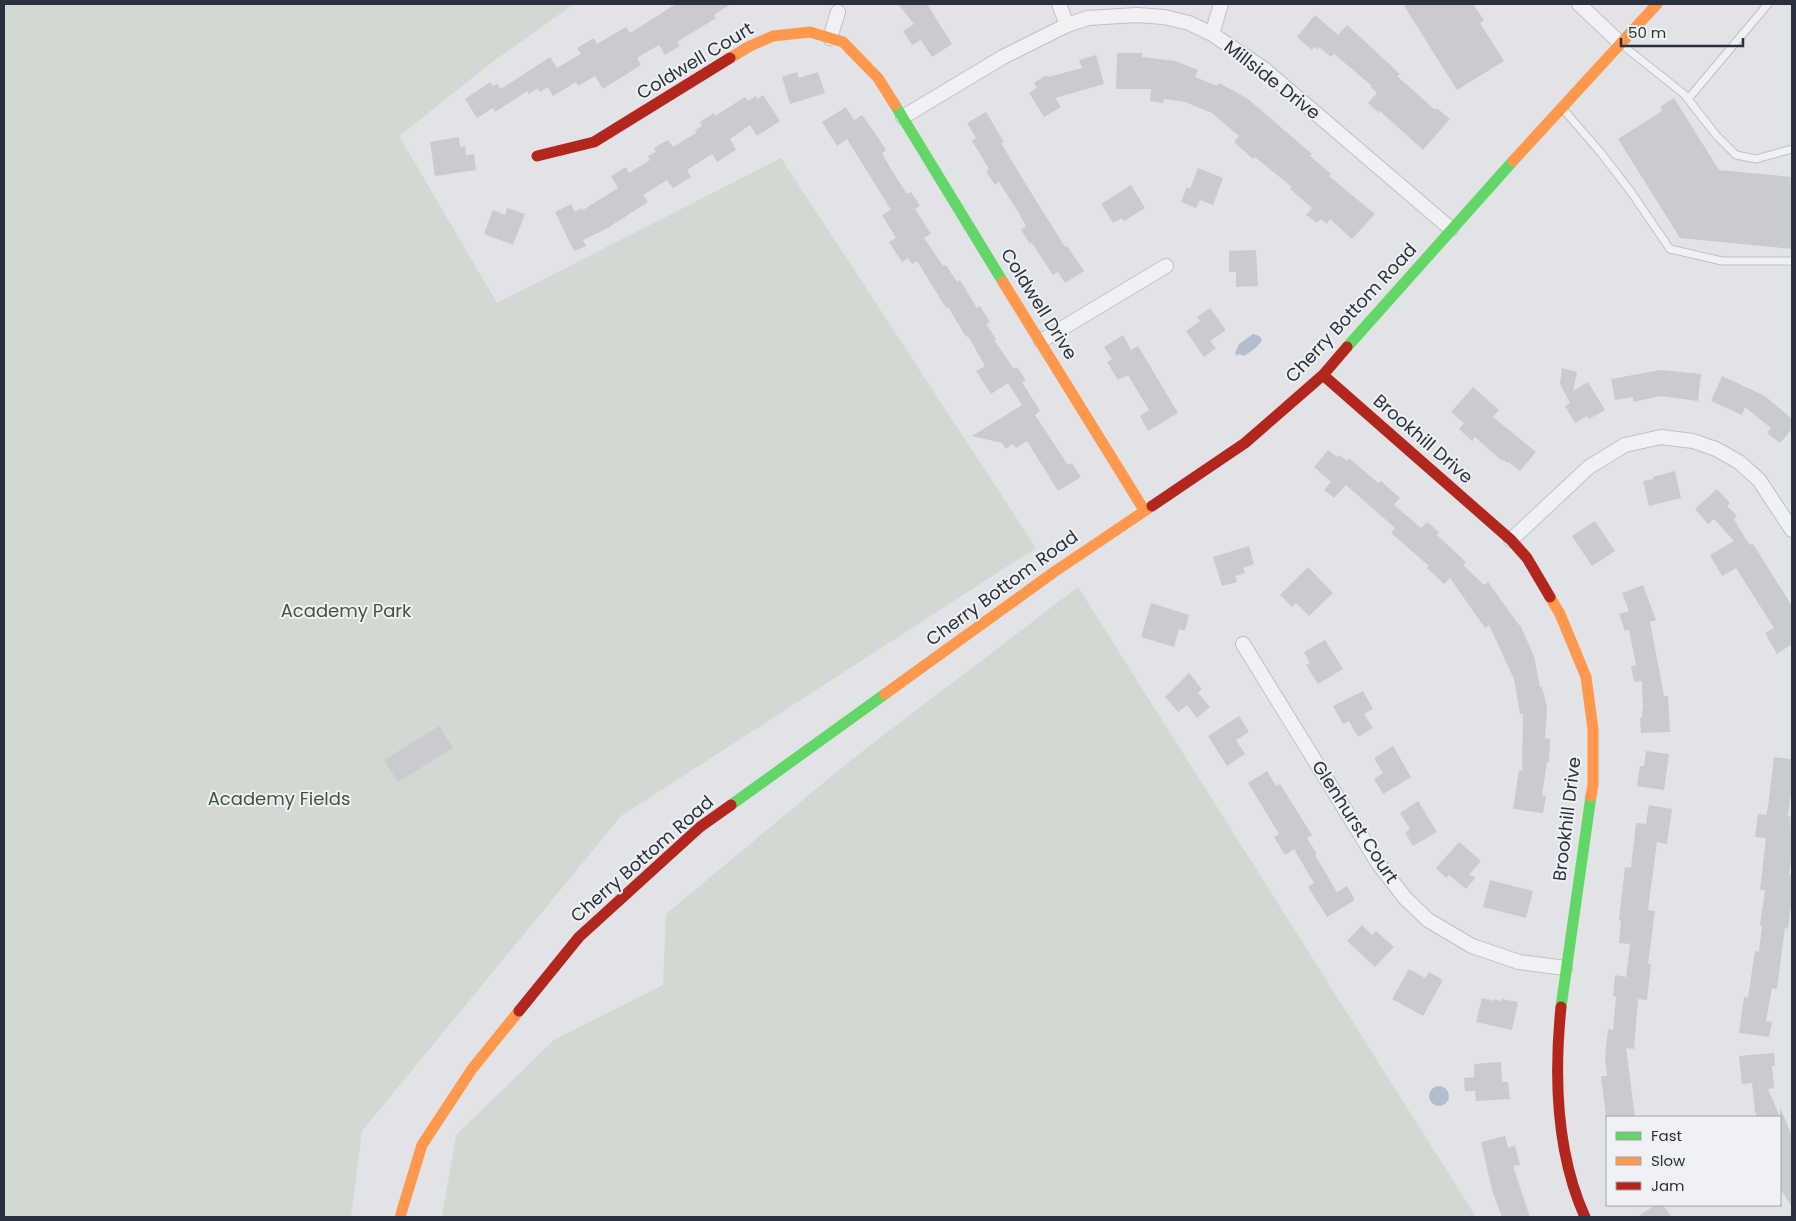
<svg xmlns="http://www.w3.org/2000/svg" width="1796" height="1221" viewBox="0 0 1796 1221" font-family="Poppins,sans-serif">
<rect width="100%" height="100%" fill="#e1e3e6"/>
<!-- green -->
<path fill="#d1d9d2" d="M4 4H574L491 63 399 136 497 303 781 158 1036 548 621 816 362 1131 351 1217H4Z
M1078 587 1476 1217H442L456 1135 554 1040 663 985 666 914 851 760Z"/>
<!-- water -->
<path fill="#b2bece" d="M1253 334C1274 338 1250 352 1244 356L1239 354 1237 356 1235 353 1239 344Z
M1429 1096a10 10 0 1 1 20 0a10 10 0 1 1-20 0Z"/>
<!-- building -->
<path fill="#cacbce" d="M676 4H731L714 15 716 18 677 42 680 46 665 55 659 45 637 58 641 65 603 89 595 76 578 86 576 82 553 96 548 87 540 92 538 88 529 94 527 91 495 112 493 108 477 118 465 99 490 82 493 86 497 84 501 89 550 57 557 68 581 54 577 48 594 38 597 44 626 27 630 33Z
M898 4H927L952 44 932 57 921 40 912 45 903 31 914 24Z
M1403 4H1473L1484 20 1480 23 1504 61 1457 90Z
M1315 15 1338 35 1347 25 1400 74 1397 76 1434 109H1438L1450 119 1423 150 1380 111 1379 113 1368 103 1377 93 1371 87 1372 86 1334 54 1331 57 1319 47 1317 49 1314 47 1312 50 1297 37Z
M1117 53H1142V57L1175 61 1198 70 1195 77 1217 86 1219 83 1248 99 1312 154 1310 156 1331 174 1329 176 1375 214 1352 239 1330 219 1327 224 1321 219 1317 223 1306 215 1312 208 1290 189 1292 187 1255 157 1253 159 1234 142 1239 136 1212 113 1185 102 1164 99 1163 103 1150 101 1151 89H1116Z
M1096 55 1104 84 1055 98 1061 107 1044 117 1029 93 1037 88 1034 83 1046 75 1048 77 1082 68 1079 60Z
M797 72 799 78 818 72 825 93 790 104 782 77Z
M763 95 780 121 757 136 750 125 730 139 736 150 717 162 712 154 687 170 691 177 673 188 667 180 643 195 648 202 606 229 583 240 586 246 574 251 555 212 571 204 575 212 582 208 583 210 618 188 611 176 626 167 629 173 650 160 648 156 656 152 654 148 668 140 673 147 696 133 695 130 702 126 700 122 714 113 715 116 745 97 748 101 756 96 758 99Z
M1674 98 1719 170 1792 177V249L1680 238 1618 139 1662 111 1660 107Z
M846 107 854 120 862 115 877 136 886 150 882 153 892 171 907 194 911 192 920 206 915 209 931 234 924 238 943 266 946 265 957 282 960 280 977 308 980 306 990 322 986 324 996 339 994 340 1014 369 1017 367 1026 380 1022 382 1040 411 1035 415 1068 465 1072 463 1081 477 1058 491 1027 441 1016 448 1013 444 1006 449 1002 443 972 436 1022 405 1008 383 991 394 976 371 985 366 968 336 966 337 948 307 946 308 917 261 912 264 908 258 902 262 889 242 896 238 882 215 891 210 847 139 837 146 822 122Z
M986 112 1004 142 1001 143 1035 199 1065 247 1067 246 1084 271 1065 283 1058 272 1053 275 1032 243 1030 244 1021 230 1026 226 1017 210 999 182 995 185 986 171 989 169 972 141 976 138 967 123Z
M459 137 460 147 465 146 466 155 474 154 476 170 435 176 430 142Z
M1198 168 1223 178 1213 205 1200 200 1196 208 1181 202 1187 187 1190 189Z
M1131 185 1145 208 1124 221 1122 218 1113 223 1101 204Z
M507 208 525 214 513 245 484 234 493 210 505 215Z
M1256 250 1258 286 1236 287V272H1229V251Z
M1210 308 1226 330 1210 341 1216 348 1204 357 1186 331 1200 321 1197 317Z
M1123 335 1131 350 1138 346 1178 413 1148 431 1140 416 1149 410 1128 375 1118 380 1107 362 1112 359 1104 347Z
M1562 368 1577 372 1573 391 1588 382 1605 410 1589 419 1587 416 1575 423 1565 406 1570 403 1560 384Z
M1661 370 1701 374 1698 401 1660 396 1634 402 1633 397 1615 400 1611 379Z
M1722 376 1765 396 1792 419V429L1780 443 1767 433 1771 428 1745 407 1742 415 1711 401Z
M1473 387 1499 410 1493 417 1536 452 1520 471 1509 462 1508 463 1503 460 1502 461 1475 437 1472 441 1459 429 1464 423 1451 412Z
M1328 450 1337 457 1339 455 1347 461 1349 458 1378 483 1381 481 1400 498 1394 505 1421 528 1427 522 1439 532 1437 535 1466 562 1463 565 1484 585 1488 582 1519 625H1520L1534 656 1540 687H1542L1543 693H1544L1547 709 1545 738 1550 739 1549 762H1547L1542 795 1546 796 1543 813 1513 809 1519 770 1522 771 1523 714H1520L1514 679 1489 625 1485 628 1450 578 1444 584 1427 568 1429 566 1391 533 1395 528 1346 485 1334 498 1324 490 1331 482 1314 467Z
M1675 471 1681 498 1649 506 1643 481 1654 479 1653 477Z
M1717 489 1730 503 1727 506 1737 516 1734 519 1747 541 1751 545 1753 544 1792 606V644L1777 654 1765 633 1774 628 1736 568 1722 576 1710 555 1734 541 1714 519 1708 524 1695 509Z
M1595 521 1615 551 1592 566 1572 536Z
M1249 546 1254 564 1243 568 1245 573 1235 576 1237 582 1222 586 1213 557Z
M1308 567 1333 593 1309 616 1296 603 1292 607 1280 595Z
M1643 585 1656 620 1650 622 1664 696H1668L1670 732 1641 733 1640 718H1642V710H1643L1642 681 1634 682 1631 666 1636 665 1629 630 1625 631 1619 614 1629 611 1622 593Z
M1151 603 1189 615 1185 631 1179 629 1174 647 1141 637Z
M1325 640 1343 669 1318 684 1306 665 1310 663 1304 652Z
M1189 673 1202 689 1198 693 1210 707 1197 718 1187 705 1178 712 1165 697Z
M1363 691 1373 709 1364 714 1373 728 1358 737 1349 721 1343 724 1333 706Z
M1239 716 1249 732 1236 740 1245 754 1227 766 1208 736Z
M439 726 453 748 398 782 384 760Z
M1393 746 1411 777 1383 794 1374 779 1383 773 1374 758Z
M1646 751 1669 754 1664 790 1637 786 1640 766H1644Z
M1774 757 1792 759V786L1788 816 1791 817 1790 825 1792 826V852L1789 875H1792V897L1788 929 1785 928 1783 943 1777 989 1772 988 1766 1021 1772 1022 1769 1037 1739 1033 1744 997 1748 998 1755 951 1759 952 1762 926 1760 925 1765 890H1760L1766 838 1755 837 1758 814 1766 815 1768 807Z
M1267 771 1276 786 1280 784 1312 835 1307 838 1317 854 1315 855 1337 892 1347 886 1355 900 1327 917 1308 887 1314 883 1294 849 1285 855 1274 837 1279 834 1248 783Z
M1418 801 1437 832 1413 846 1405 833 1410 829 1400 813Z
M1649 805 1672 809 1667 844 1657 842 1648 910 1655 911 1648 964H1651L1647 1000 1638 999 1634 1049 1626 1048 1635 1117H1606L1601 1076H1607L1605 1057 1608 1029 1613 1030 1616 997 1613 996 1615 975 1626 977 1630 944 1619 943 1621 921 1619 920 1625 867 1631 868 1636 823 1646 824Z
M1459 842 1481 861 1469 875 1476 877 1466 889 1449 875 1446 878 1436 868Z
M1490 880 1533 891 1526 918 1483 907Z
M1362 925 1372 935 1376 931 1394 947 1375 967 1347 941Z
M1409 969 1425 978 1429 972 1443 980 1423 1016 1392 999Z
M1482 998 1494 1001V999L1501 1001 1502 999 1518 1002 1512 1030 1476 1022Z
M1774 1053 1775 1066H1772L1774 1088 1768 1089 1780 1117V1107L1792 1136V1207L1780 1188V1117H1757L1755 1112 1752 1083 1742 1084 1739 1056Z
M1501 1062 1502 1082H1508L1510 1099 1476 1101 1475 1091H1465L1464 1078 1474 1077V1064Z
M1505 1136 1508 1147 1515 1146 1520 1165 1513 1166 1530 1217H1502L1492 1190 1481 1142Z
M1655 1205H1663L1672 1217H1637Z"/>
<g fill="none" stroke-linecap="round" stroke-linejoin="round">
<defs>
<path id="lane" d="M1621 44 1684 94 1716 135 1736 155 1756 159 1792 149
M1688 99 1768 4
M1563 109 1601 153 1631 192 1670 249 1722 261H1792"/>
<path id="street" d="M1059 4 1067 25
M1579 4 1620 43
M1212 34 1221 4
M830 38 838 12
M903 117 1003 57 1067 25 1088 18 1137 15 1164 17 1189 23 1212 34 1264 69 1451 229
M1041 341 1166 266
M1511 540 1589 467 1625 445 1661 437 1693 441 1716 449 1739 462 1759 480 1792 530
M1243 644 1378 863 1405 898 1428 920 1472 946 1519 962 1565 968"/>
</defs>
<!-- lane casing -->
<use href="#lane" stroke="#c0c1c4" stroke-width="9"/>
<!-- street casing -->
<use href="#street" stroke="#c0c1c4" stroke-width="16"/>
<!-- lane -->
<use href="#lane" stroke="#f0f1f3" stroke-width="7"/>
<!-- street -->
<use href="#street" stroke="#f0f1f3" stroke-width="14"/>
<!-- fast -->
<path stroke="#63d668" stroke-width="11" d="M895 105 1003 282
M1347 347 1513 161
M731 805 885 694
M1561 1007 1591 796"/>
<!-- slow -->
<path stroke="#ff974d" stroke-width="11" d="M730 58 750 46 773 36 810 32 843 42 878 78 895 105
M1513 161 1657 4
M1003 282 1144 510
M1550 597 1560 614 1586 677 1593 729V785L1591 796
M885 694 1054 572 1152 506
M400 1217 422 1145 472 1069 519 1011"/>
<!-- jam -->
<path stroke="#b3261e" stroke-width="11" d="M537 156 594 142 730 58
M1323 375 1511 540 1527 558 1550 597
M1152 506 1245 443 1323 375 1347 347
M1561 1007C1554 1076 1556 1153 1585 1217
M519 1011 579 937 700 827 731 805"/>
</g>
<g text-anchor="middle" stroke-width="4" stroke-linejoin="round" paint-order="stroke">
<!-- street labels -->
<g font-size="18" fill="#2a303d" stroke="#eff1f5">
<text transform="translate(695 61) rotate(-31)" y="6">Coldwell Court</text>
<text transform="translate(1272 80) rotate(38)" y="6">Millside Drive</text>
<text transform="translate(1039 304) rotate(58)" y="6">Coldwell Drive</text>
<text transform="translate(1351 313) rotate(-47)" y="6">Cherry Bottom Road</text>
<text transform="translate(1423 439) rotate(41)" y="6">Brookhill Drive</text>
<text transform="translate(1002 588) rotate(-36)" y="6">Cherry Bottom Road</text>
<text transform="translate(1567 819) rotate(-83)" y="6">Brookhill Drive</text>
<text transform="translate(1355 822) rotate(57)" y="6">Glenhurst Court</text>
<text transform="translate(642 859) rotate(-41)" y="6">Cherry Bottom Road</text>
</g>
<!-- park labels -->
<g font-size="18" fill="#3c5739" stroke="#eff1f5">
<text x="346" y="617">Academy Park</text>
<text x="279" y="805">Academy Fields</text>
</g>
</g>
<!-- border -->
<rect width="1796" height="1221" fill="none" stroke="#2a303d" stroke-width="10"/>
<!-- legend -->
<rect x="1606" y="1116" width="175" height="90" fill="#eff1f5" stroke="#a0a4ab"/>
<rect x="1616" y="1132" width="25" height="8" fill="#63d668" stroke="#a0a4ab"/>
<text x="1651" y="1141" font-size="15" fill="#2a303d">Fast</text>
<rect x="1616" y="1157" width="25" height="8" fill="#ff974d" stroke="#a0a4ab"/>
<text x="1651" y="1166" font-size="15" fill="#2a303d">Slow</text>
<rect x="1616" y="1182" width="25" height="8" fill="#b3261e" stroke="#a0a4ab"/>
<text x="1651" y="1191" font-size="15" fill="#2a303d">Jam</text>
<!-- scale -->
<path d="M1621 38v8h122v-8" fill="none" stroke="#2a303d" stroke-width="2.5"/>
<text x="1628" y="38" font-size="15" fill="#2a303d" stroke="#eff1f5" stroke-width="4" paint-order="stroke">50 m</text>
</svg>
